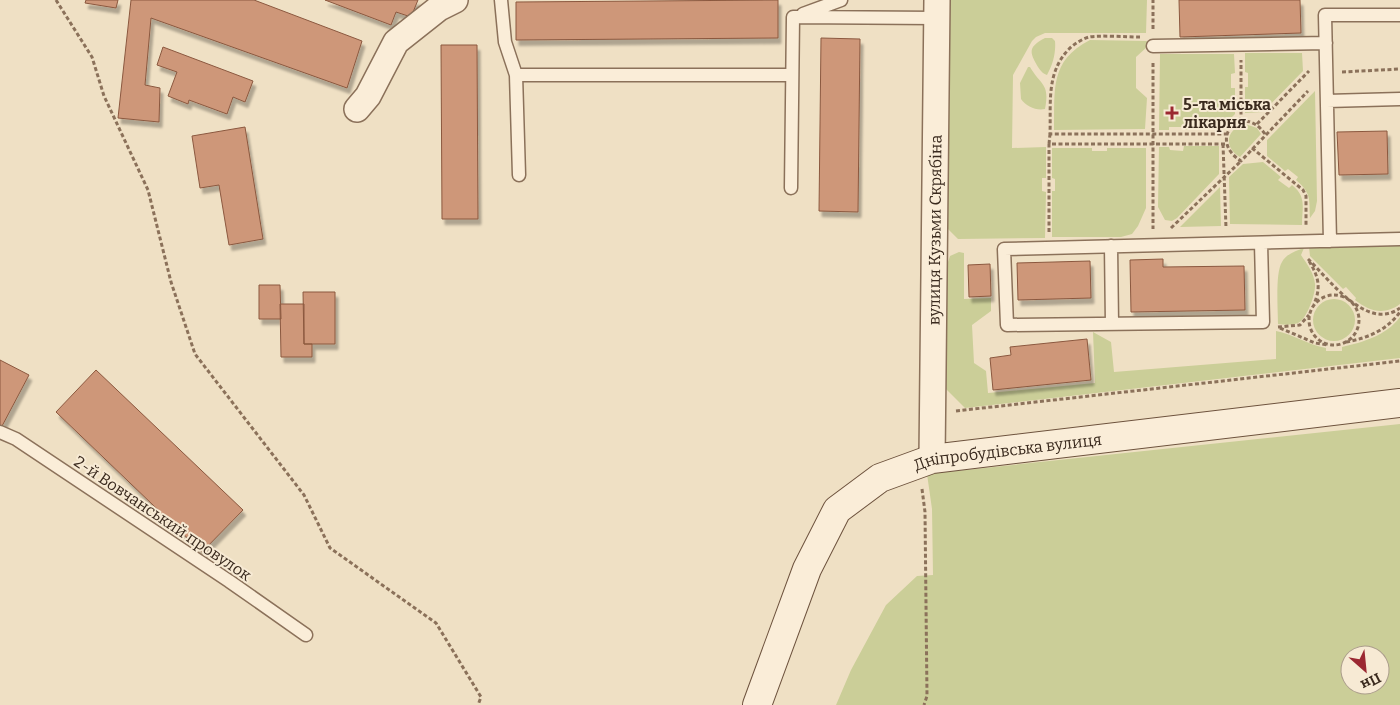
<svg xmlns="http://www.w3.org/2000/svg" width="1400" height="705" viewBox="0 0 1400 705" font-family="Bitter,serif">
<defs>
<filter id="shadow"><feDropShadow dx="3" dy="5.5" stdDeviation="1" flood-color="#0004"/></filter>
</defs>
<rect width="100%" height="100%" fill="#efe0c4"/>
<!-- green -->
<path fill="#cbce98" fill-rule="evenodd" d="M943 0H1147L1146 33H1045L1036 37 1032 41 1013 75 1012 148 1046 147V178H1042V191L1046 192 1045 238 958 239 944 225Z
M1045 38H1052L1055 41C1056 53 1053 64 1047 75 1042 73 1041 71 1038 67 1029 52 1028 47 1045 38Z
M1090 40 1147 41V47L1136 57V88L1147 98 1145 129 1054 130C1055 90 1049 61 1090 40Z
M1245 53H1302L1303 71 1263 112 1245 113V87H1248V73L1245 72Z
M1160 54H1234L1235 73 1231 74V88H1235V114L1219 130H1183V127H1169V130H1159Z
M1028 67H1030C1041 86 1050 83 1045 109 1036 111 1026 106 1021 99L1020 83Z
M1315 91 1317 201 1315 211 1310 218C1309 199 1312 194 1296 180L1298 177 1288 169 1285 171 1267 156V140Z
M1245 124 1257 128 1261 134 1240 157C1223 147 1226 129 1245 124Z
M1184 146H1219V174L1177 218 1172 221 1165 220 1158 207 1159 147H1169L1170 150 1183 151Z
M1052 148H1092V151H1107V148H1146V208L1138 226 1132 234 1121 237H1052V191H1055V179L1052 178Z
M1263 162 1281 177 1278 180 1289 188 1292 185C1307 197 1302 207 1302 225L1230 224 1229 177 1243 164Z
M1220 187 1221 226 1180 227Z
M1400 246V304C1384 316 1369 311 1355 300L1356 298 1346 287 1343 289 1310 256 1309 247Z
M1304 248 1301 255C1307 264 1314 273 1315 284 1316 293 1307 319 1298 323 1292 325 1285 325 1278 324 1278 310 1275 273 1282 262 1286 254 1296 251 1304 248Z
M959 252 964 253V299L991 298V311L972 325 974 363 986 371 988 393 1095 383 1093 332 1111 342 1114 372 1276 359V331C1293 334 1308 345 1326 348V351H1342V347C1363 342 1386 336 1400 317V358L965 408 945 388V271L950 256Z
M1313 320a21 21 0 1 1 42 0a21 21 0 1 1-42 0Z
M1400 424V705H836L851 670 886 605 917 576 933 575 932 509 927 474ZM1350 655H1380V685H1350Z"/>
<!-- building -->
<path fill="#ce9779" stroke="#8b583f" filter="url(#shadow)" d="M86 0H118L116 8 85 3Z
M131 0H254L362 41 347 88 151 18 145 85 160 88 159 122 118 118Z
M325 0H418L411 17 396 12 391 25Z
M778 0V38L516 40V2Z
M1179 0H1300L1301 33 1180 37Z
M821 38 860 39 858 212 819 211Z
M441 45H477L478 219H442Z
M163 47 253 81 245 102 233 97 227 114 189 100 188 104 168 96 177 72 157 65Z
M245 127 263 239 229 245 219 185 200 188 192 136Z
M1387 131 1388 174 1339 175 1337 132Z
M1163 259V267L1244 266 1245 310 1131 312 1130 260Z
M1090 261 1091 298 1018 300 1017 263Z
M990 264 991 296 969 297 968 265Z
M259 285H280L281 319H259Z
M303 292H335V344H304Z
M280 304H304V344H312V357H281Z
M1087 339 1091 380 993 390 990 358 1011 355 1010 347Z
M0 360 29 375 1 428H0Z
M96 370 243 510 202 552 56 412Z"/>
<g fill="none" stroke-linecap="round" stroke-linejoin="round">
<defs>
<path id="lane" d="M501 0 505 42 516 75
M803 14 841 0
M1153 46 1326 43
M1327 101 1400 99
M519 175 516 75H792
M791 188 793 17 937 18
M1330 241 1325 15H1400
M1261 243 1263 322 1007 325 1004 249 1400 239
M1111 246 1112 324
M0 432 16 439 229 581 306 635"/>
<g id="street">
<path d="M357 109 368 96 396 42 439 8 455 0"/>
<path id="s1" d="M932 459 937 0"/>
</g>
<g id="secondary">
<path id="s2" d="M757 705 807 569 837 510 880 478 932 459 1400 403"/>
</g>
</defs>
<!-- lane casing -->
<use href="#lane" stroke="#8b715a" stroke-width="15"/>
<!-- street casing -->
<use href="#street" stroke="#8b715a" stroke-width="28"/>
<!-- secondary casing -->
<use href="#secondary" stroke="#6d523d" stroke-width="30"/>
<!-- path -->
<path stroke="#8b715a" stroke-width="3" stroke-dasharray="4 2.5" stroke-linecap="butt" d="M56 0 92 57 104 96 148 190 171 282 195 354 304 495 330 548 436 623 481 697 478 705
M1153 29V0
M1140 37C1127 37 1100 35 1089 37 1082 39 1074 44 1069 49 1046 73 1051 102 1050 134H1227
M1153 63V229
M1342 72 1400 69
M1241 121V60
M1257 124 1309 71
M1265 134C1242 101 1206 139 1241 161L1308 91
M1049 144 1050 134
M1223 144 1226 228
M1252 148 1303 190 1306 196V226
M1171 228 1241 161
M1049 232V144H1226
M1308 259C1330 280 1367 332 1400 308
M1309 261C1319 277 1321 288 1314 304
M1309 320a25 25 0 1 1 50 0a25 25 0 1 1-50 0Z
M1278 327 1300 325 1309 315
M1280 328 1315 343 1328 345
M1346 342C1368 338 1387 330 1400 312
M956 411 1400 361
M922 489 925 512 927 696 924 705"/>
<!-- lane -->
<use href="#lane" stroke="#faedd8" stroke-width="12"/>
<!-- street -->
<use href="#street" stroke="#faedd8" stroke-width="25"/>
<!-- secondary -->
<use href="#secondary" stroke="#faedd8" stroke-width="28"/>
</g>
<!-- markers -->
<path fill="#9b2831" stroke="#f7ead4" stroke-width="2" d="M1169.5 105.5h5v5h5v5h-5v5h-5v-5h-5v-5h5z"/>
<g text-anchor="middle" stroke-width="4" stroke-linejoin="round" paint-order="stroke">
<!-- poi labels -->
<g font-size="16" font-weight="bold" fill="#3a2a1e" stroke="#f7ead4" text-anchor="start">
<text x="1183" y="110">5-та міська<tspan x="1183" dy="18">лікарня</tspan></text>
</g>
<!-- street labels -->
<g font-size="16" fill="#3a2a1e" stroke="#f7ead4">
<text dy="6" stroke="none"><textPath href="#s1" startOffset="229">вулиця Кузьми Скрябіна</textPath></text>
<text dy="6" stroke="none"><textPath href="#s2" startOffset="396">Дніпробудівська вулиця</textPath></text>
<text transform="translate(163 518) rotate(34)" y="6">2-й Вовчанський провулок</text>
</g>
</g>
<!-- north arrow -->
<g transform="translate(1365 670) rotate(153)"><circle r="24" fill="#f7ead4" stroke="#ab9d8b"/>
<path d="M0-4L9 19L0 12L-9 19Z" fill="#9b2831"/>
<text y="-8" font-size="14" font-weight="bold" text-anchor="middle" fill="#3a2a1e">Пн</text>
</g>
</svg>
